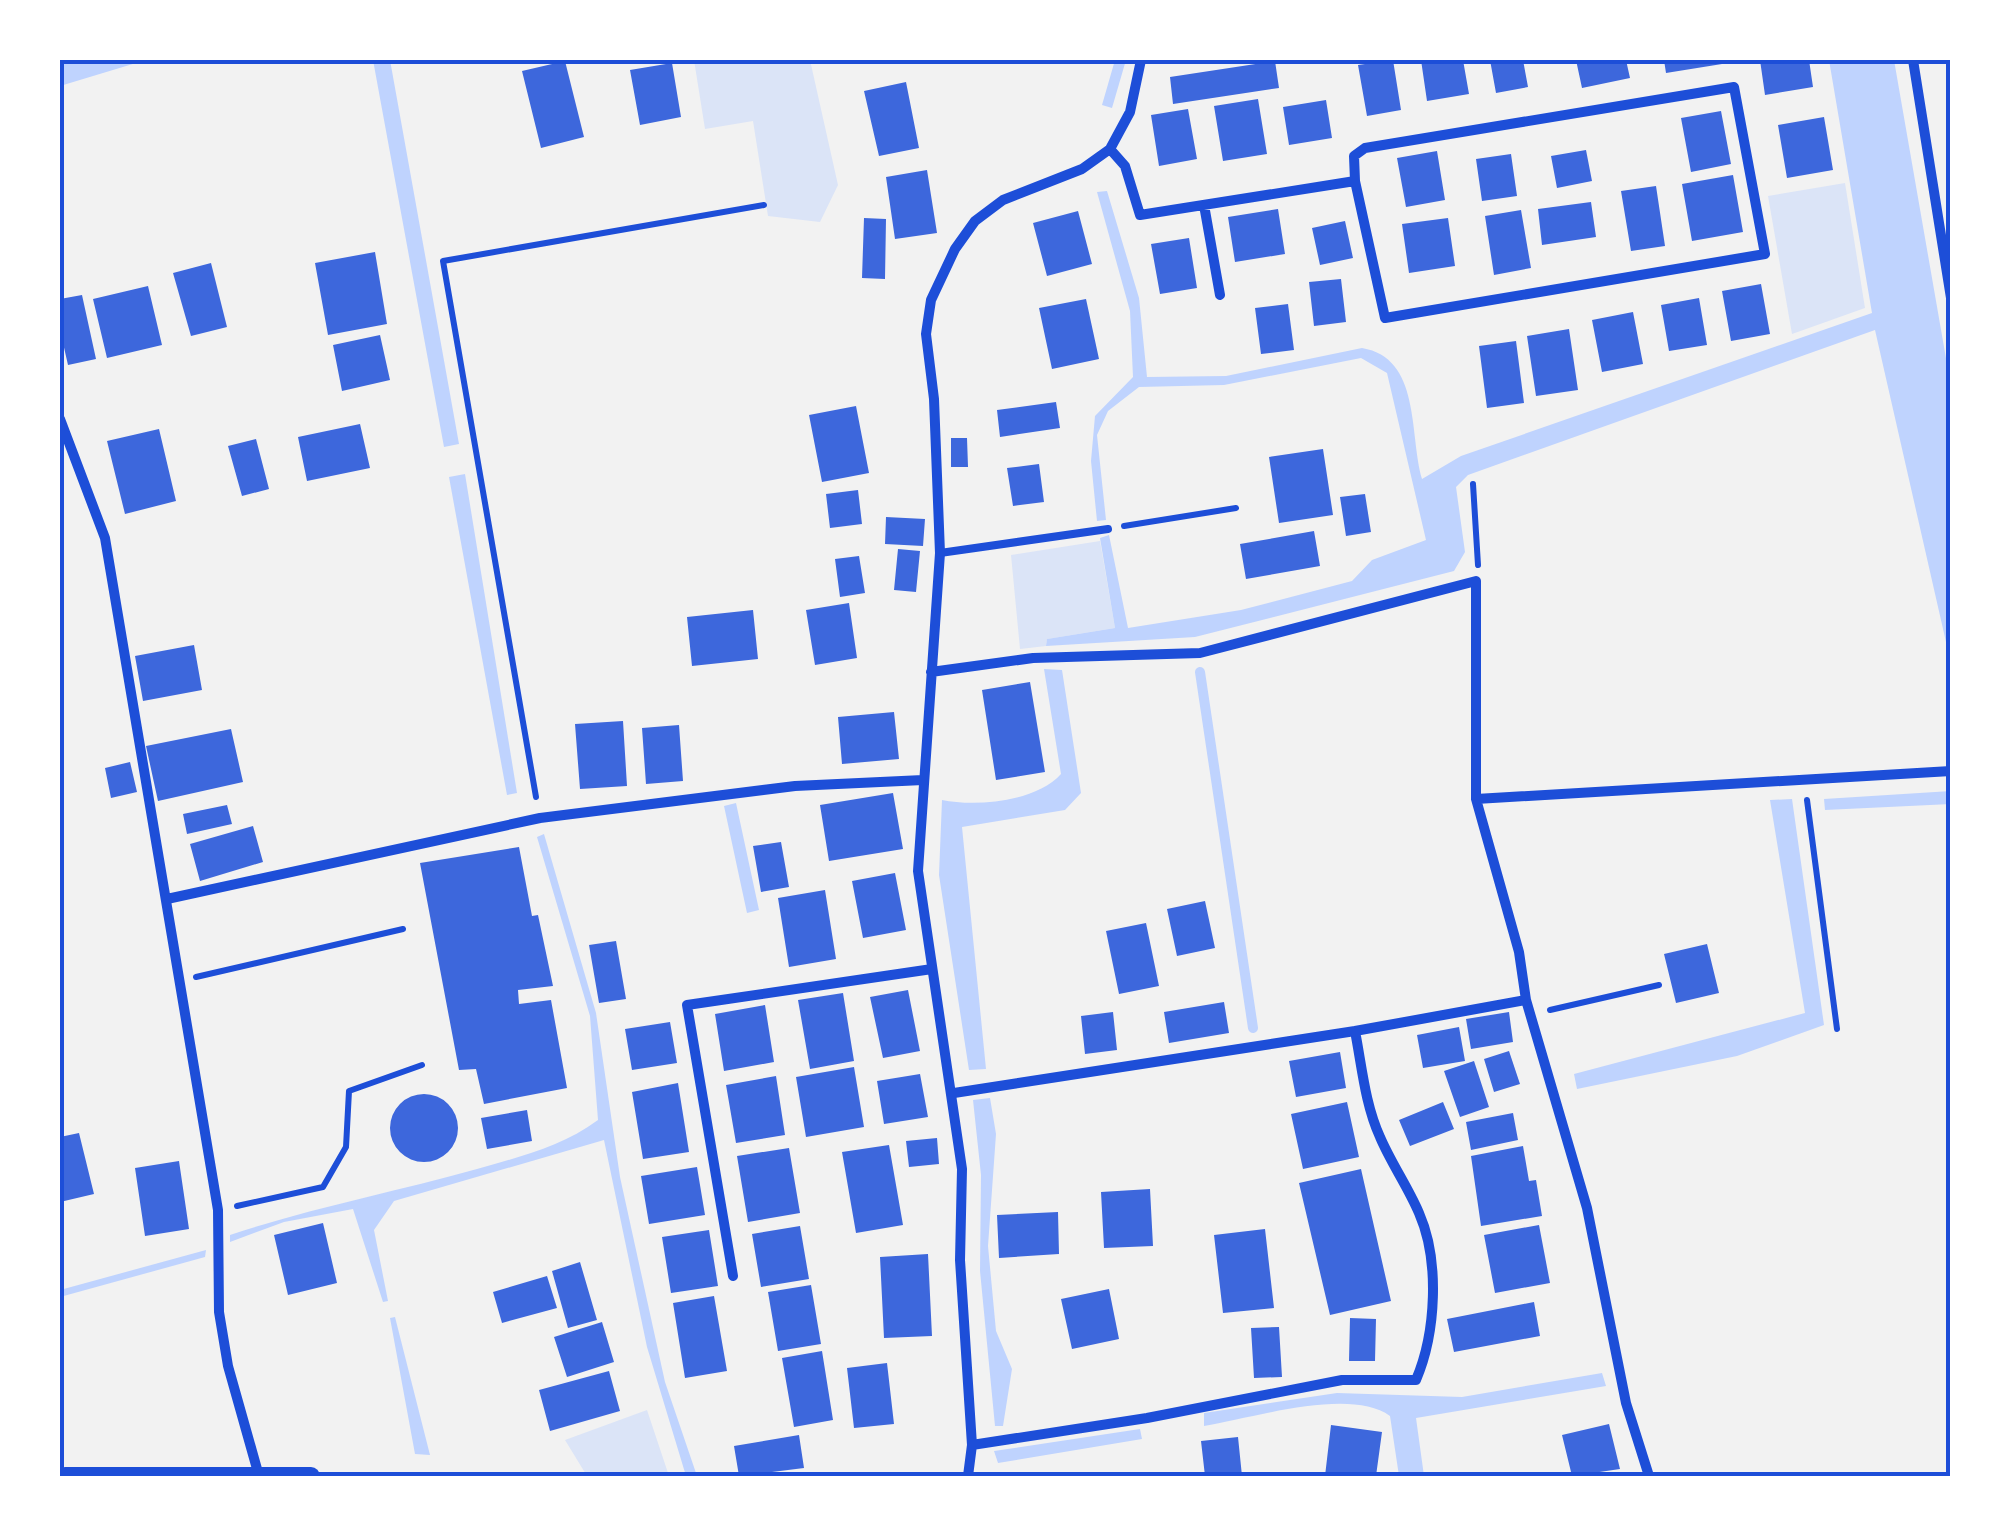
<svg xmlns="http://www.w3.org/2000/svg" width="2011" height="1536" viewBox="0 0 2011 1536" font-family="'PT Sans',sans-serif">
<rect width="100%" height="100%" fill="#f2f2f2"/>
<!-- green -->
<path fill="#dbe4f7" d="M694 60H810L838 185 820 222 768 216 753 121 705 129Z
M1845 183 1865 308 1792 334 1768 196Z
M1100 541 1115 628 1047 639 1046 646 1020 649 1011 555Z
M647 1410 669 1476H587L565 1440Z"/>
<!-- water -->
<path fill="#bfd3fe" d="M76 60H146L60 86V65Z
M373 60H390L459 444 444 447Z
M1115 60H1126L1112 108 1102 105Z
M1829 60H1894L1951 387V664L1875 330 1468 475 1456 487 1465 552 1454 571 1195 637 1046 646 1047 639 1115 628 1100 538 1109 535 1128 628 1241 610 1352 581 1372 560 1426 540 1387 373 1361 358 1224 385 1139 387 1108 411 1097 435 1106 520 1097 521 1091 461 1095 416 1133 377 1130 311 1097 192 1107 191 1139 298 1147 377 1226 376 1362 348C1421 358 1409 433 1422 479L1461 456 1872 313Z
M465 474 517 793 507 795 449 477Z
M1044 669 1062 670 1081 793 1065 810 962 827 986 1069 969 1070 939 875 942 800C976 807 1036 802 1061 774Z
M1951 791V804L1825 810 1824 799Z
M1792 799 1824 1025 1737 1056 1577 1089 1574 1074 1805 1013 1770 800Z
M736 803 759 910 747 913 724 806Z
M544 834 596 1013 620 1177 665 1382 697 1476H686L647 1347 604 1140 394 1201 374 1230 388 1301 383 1302 353 1209 284 1222 230 1242V1235C311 1208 395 1192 477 1169 522 1156 561 1147 598 1120L590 1016 537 837Z
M990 1098 996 1134 988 1246 996 1331 1012 1369 1003 1426H995L980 1271 981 1175 973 1100Z
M206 1250 205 1257 60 1297V1290Z
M395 1317 430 1455 415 1454 390 1318Z
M1602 1373 1606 1386 1416 1418 1424 1476H1399L1390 1416C1350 1387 1253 1418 1204 1426V1413L1337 1393 1462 1397Z
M1140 1429 1142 1439 998 1463 994 1451Z"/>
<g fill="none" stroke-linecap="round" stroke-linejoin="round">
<!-- stream -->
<path stroke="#bfd3fe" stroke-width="10" d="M1200 672 1253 1028"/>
</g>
<!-- building -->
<path fill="#3d67dc" d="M1393 60 1401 110 1367 116 1358 65Z
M1421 60H1463L1469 94 1427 101Z
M1490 60H1523L1528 87 1496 93Z
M1576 60H1626L1630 78 1582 88Z
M1664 60H1722V64L1666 73Z
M1760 60H1809L1813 87 1765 95Z
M565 61 584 137 541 148 522 71Z
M1275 61 1279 88 1173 104 1170 77Z
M672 63 681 117 640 125 630 70Z
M906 82 919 148 879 156 864 91Z
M1258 99 1267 154 1223 161 1214 106Z
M1326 100 1332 138 1289 145 1283 107Z
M1188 109 1197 159 1159 166 1151 115Z
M1721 111 1731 164 1691 172 1681 118Z
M1824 117 1833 170 1787 178 1778 125Z
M1586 150 1592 181 1557 188 1551 156Z
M1437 151 1445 200 1406 207 1397 158Z
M1511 154 1517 196 1482 201 1476 159Z
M927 170 937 233 895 239 886 177Z
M1733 175 1743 232 1692 241 1682 184Z
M1656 186 1665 246 1631 251 1621 191Z
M1591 202 1596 237 1542 245 1538 209Z
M1278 209 1285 254 1235 262 1228 217Z
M1521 210 1531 268 1494 275 1485 216Z
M1078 211 1092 264 1047 276 1033 223Z
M864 218 886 219 885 279 862 278Z
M1448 218 1455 266 1409 273 1402 224Z
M1345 221 1353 258 1320 265 1312 228Z
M1189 238 1197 288 1160 294 1151 244Z
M375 252 387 324 328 335 315 263Z
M211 263 227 327 191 336 173 273Z
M1341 279 1346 322 1314 326 1309 282Z
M1761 284 1770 334 1731 341 1722 291Z
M148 286 162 345 107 358 93 299Z
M82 295 96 359 68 365 60 330V299Z
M1699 298 1707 345 1669 351 1661 305Z
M1086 299 1099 359 1052 369 1039 308Z
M1288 304 1294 350 1261 354 1255 308Z
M1633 312 1643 364 1602 372 1592 320Z
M1569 329 1578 390 1536 396 1527 336Z
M380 335 390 380 342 391 333 345Z
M1516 341 1524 403 1487 408 1479 346Z
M1056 402 1060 428 1000 437 997 410Z
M856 406 869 473 822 482 809 415Z
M360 424 370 468 307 481 298 437Z
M159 429 176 501 125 514 107 441Z
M951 438H967L968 467H951Z
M256 439 269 489 242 496 228 446Z
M1323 449 1333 515 1279 523 1269 457Z
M1039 464 1044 502 1013 506 1007 468Z
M858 490 862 524 830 528 826 494Z
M1365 494 1371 532 1346 536 1340 497Z
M886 517 925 519 923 546 885 544Z
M1314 531 1320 566 1246 579 1240 544Z
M898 549 920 551 916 592 894 590Z
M859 556 865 593 840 597 835 559Z
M849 603 857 658 815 665 806 610Z
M753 610 758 659 692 666 687 617Z
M194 645 202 690 143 701 135 656Z
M1030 682 1045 772 996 780 982 690Z
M894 712 899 759 842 764 838 717Z
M623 721 627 786 580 789 575 724Z
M679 725 683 781 646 784 642 728Z
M231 729 243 782 158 801 146 746Z
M130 762 137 792 111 798 105 768Z
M893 793 903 849 829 861 820 805Z
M227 805 232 824 187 834 183 814Z
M253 826 263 862 200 881 190 844Z
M781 842 789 887 761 892 753 846Z
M519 847 532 916 538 915 553 986 518 990 519 1004 551 1000 567 1088 484 1104 476 1069 459 1070 420 863Z
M895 873 906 930 863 938 852 881Z
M825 890 836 959 789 967 778 898Z
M1205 901 1215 948 1177 956 1167 909Z
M1146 923 1159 986 1119 994 1106 931Z
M616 941 626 999 599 1003 589 945Z
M1707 944 1719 993 1676 1003 1664 954Z
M908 990 920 1051 883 1058 870 997Z
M843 993 854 1061 810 1069 798 1000Z
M1224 1002 1229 1033 1169 1043 1164 1012Z
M765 1005 774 1062 724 1071 715 1014Z
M1113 1012 1117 1050 1085 1054 1081 1016Z
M1509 1012 1513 1042 1471 1049 1466 1019Z
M670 1022 677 1063 632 1070 625 1029Z
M1459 1027 1465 1061 1423 1068 1417 1035Z
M1509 1051 1520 1084 1494 1092 1484 1059Z
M1340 1052 1346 1088 1296 1097 1289 1061Z
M1474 1061 1489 1107 1460 1117 1444 1071Z
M854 1067 864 1127 806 1137 796 1077Z
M920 1074 928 1117 884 1124 877 1081Z
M776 1076 785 1135 736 1143 726 1085Z
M678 1083 689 1152 643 1159 632 1092Z
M390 1128a34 34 0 1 1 68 0a34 34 0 1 1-68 0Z
M1347 1102 1359 1157 1303 1169 1291 1114Z
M1443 1102 1454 1129 1410 1146 1399 1120Z
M527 1110 532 1141 487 1149 481 1118Z
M1513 1113 1518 1140 1471 1150 1466 1122Z
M79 1133 94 1194 60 1202V1137Z
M937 1138 939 1164 909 1167 906 1141Z
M889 1145 903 1225 856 1233 842 1152Z
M1523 1146 1529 1181 1536 1180 1542 1216 1481 1226 1471 1156Z
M789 1148 800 1213 748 1222 737 1156Z
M179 1161 189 1229 145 1236 135 1168Z
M697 1167 705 1215 649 1224 641 1176Z
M1361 1169 1391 1301 1330 1315 1299 1183Z
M1150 1189 1153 1246 1104 1248 1101 1192Z
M1058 1212 1059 1254 999 1258 997 1215Z
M323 1223 337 1283 288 1295 274 1235Z
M1539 1225 1550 1283 1495 1293 1484 1235Z
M800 1226 809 1279 761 1287 752 1234Z
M1265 1229 1274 1308 1223 1313 1214 1235Z
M709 1230 718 1286 671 1293 662 1237Z
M928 1254 932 1336 884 1338 880 1257Z
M580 1262 597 1320 568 1328 552 1271Z
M547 1276 557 1308 502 1323 493 1292Z
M811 1285 821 1344 778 1351 768 1292Z
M1109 1289 1119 1339 1072 1349 1061 1299Z
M714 1296 727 1371 685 1378 673 1303Z
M1534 1302 1540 1336 1454 1352 1447 1319Z
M1350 1318 1376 1319 1375 1361H1349Z
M602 1322 614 1362 567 1377 554 1337Z
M1279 1327 1282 1377 1254 1378 1251 1328Z
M822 1351 833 1420 794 1427 782 1358Z
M887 1363 894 1424 854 1428 847 1368Z
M609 1371 620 1411 550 1431 539 1390Z
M1609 1424 1620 1469 1572 1476 1562 1435Z
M1331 1425 1382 1432 1376 1476H1325Z
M799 1435 804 1468 739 1476 734 1446Z
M1238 1437 1242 1476H1205L1201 1441Z"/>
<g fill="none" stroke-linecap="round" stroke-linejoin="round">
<!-- path -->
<path stroke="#1d4ed8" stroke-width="6" d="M1473 484 1478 565
M1124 526 1236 508
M536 797 443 261 764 205
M1807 800 1837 1029
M196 977 403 929
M1550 1010 1659 985
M237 1206 323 1187 346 1147 349 1091 422 1065"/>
<!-- service -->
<path stroke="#1d4ed8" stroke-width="8" d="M940 553 1108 529"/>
<!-- minor -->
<path stroke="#1d4ed8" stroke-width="10" d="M1913 60 1951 298
M1110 149 1125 166 1140 215 1355 181 1354 156 1365 148 1734 87 1765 254 1385 318 1355 181
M1204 205 1220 295
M60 419 105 538 218 1210 219 1312 228 1366 259 1476
M931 672 1033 658 1200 653 1476 581V799
M167 899 540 818 795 786 923 780
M1526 1000 1587 1208 1626 1403 1649 1476
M954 1093 1355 1031 1526 1000 1519 952 1476 799 1951 771
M733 1276 687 1005 932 969
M972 1445 1147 1418 1342 1380H1416C1436 1333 1440 1261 1419 1213 1408 1187 1391 1163 1380 1137 1365 1104 1362 1067 1355 1031
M968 1476 972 1445 960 1260 962 1169 918 871 940 553 934 399 926 334 931 300 955 249 975 221 1003 200 1082 169 1110 149 1130 112 1141 60"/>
<!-- tertiary -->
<path stroke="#1d4ed8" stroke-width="18" d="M65 1476H311"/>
</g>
<!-- border -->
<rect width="2011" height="1536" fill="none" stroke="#ffffff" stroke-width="125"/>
<rect x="62" y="62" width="1886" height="1412" fill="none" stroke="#1d4ed8" stroke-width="4"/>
</svg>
